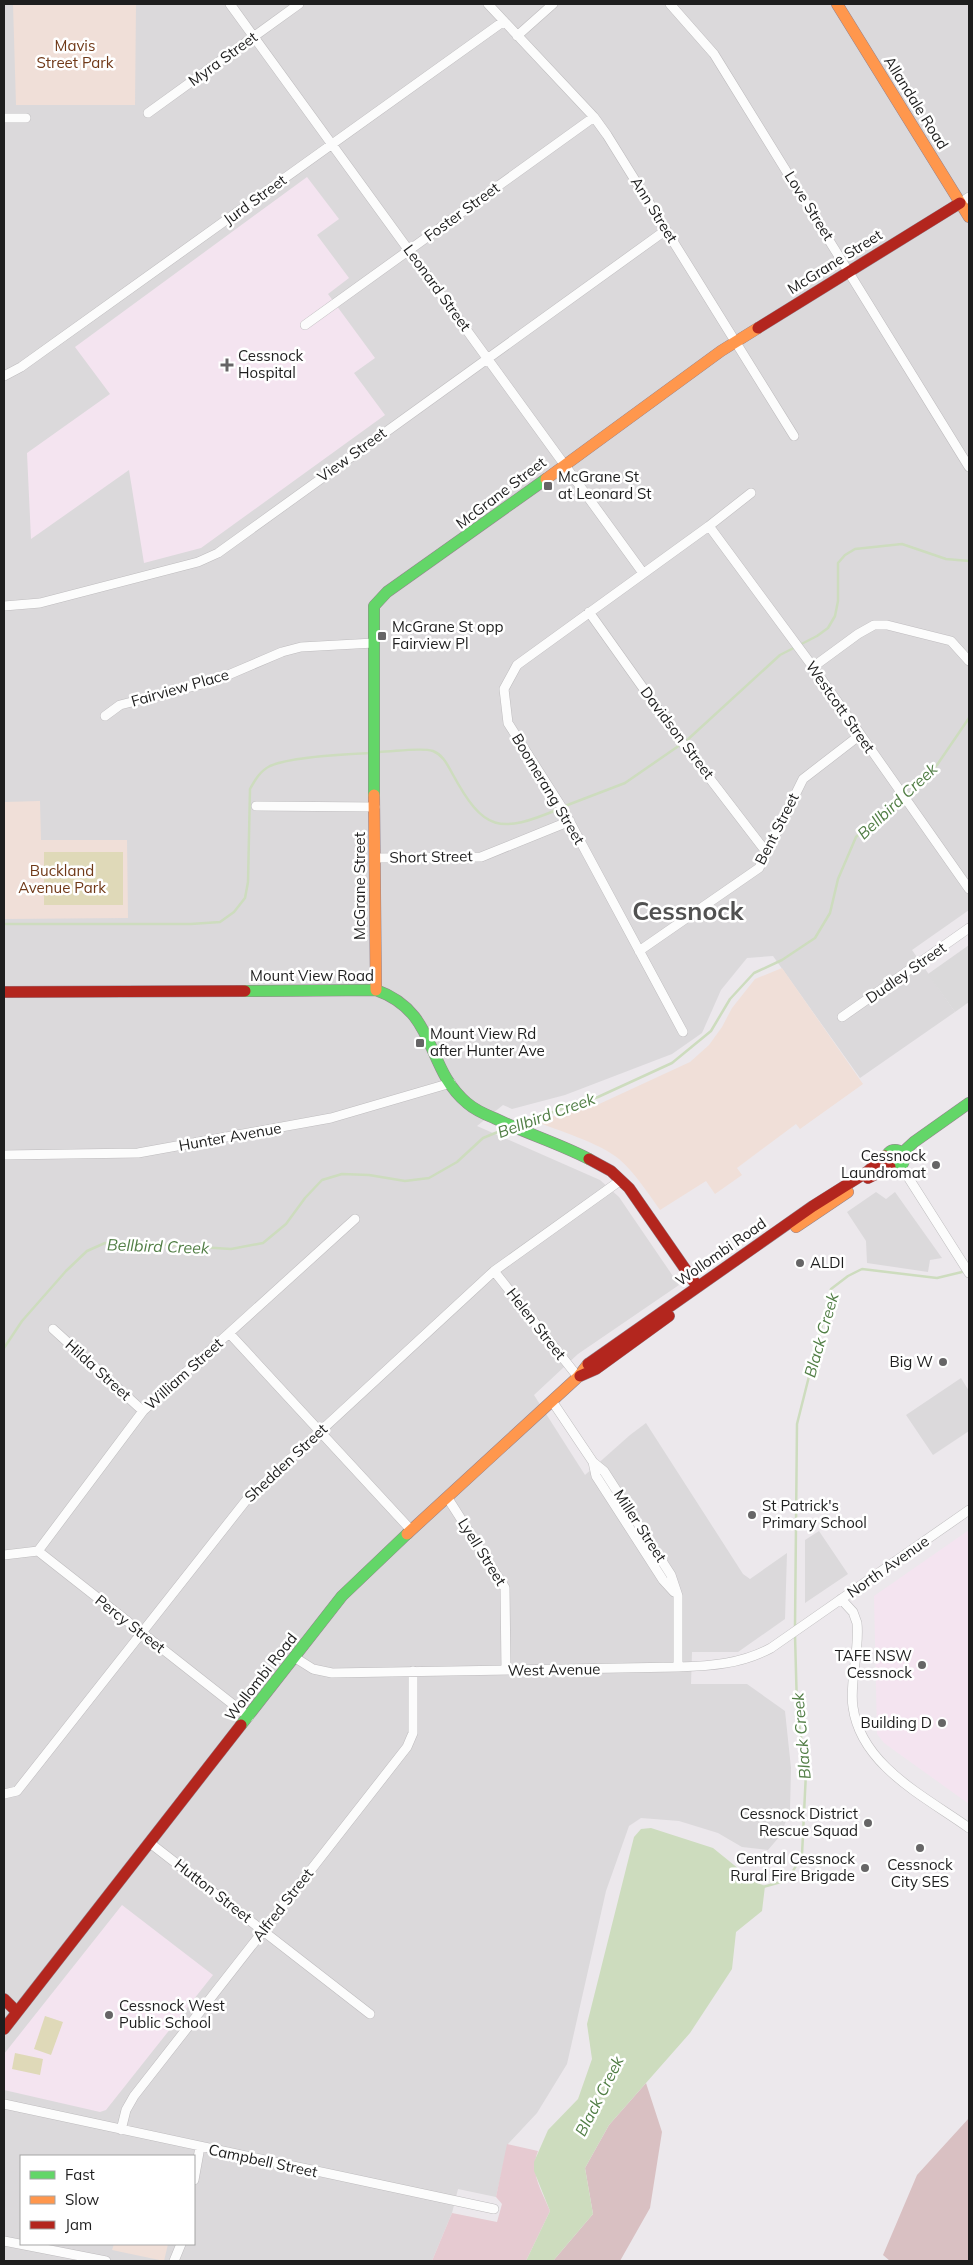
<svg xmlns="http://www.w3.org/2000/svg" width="973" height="2265" viewBox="0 0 973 2265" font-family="Mulish,sans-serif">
<rect width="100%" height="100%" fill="#ece8ec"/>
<!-- residential -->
<path fill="#dbd9db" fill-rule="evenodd" d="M4 4H969V910L912 950 955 1012 860 1078 773 956 747 958 721 990 702 1033 672 1054 565 1095 512 1109 503 1105 477 1126 600 1180 619 1197 679 1285 578 1354 534 1395 585 1475 630 1435 646 1423 743 1574 750 1579 787 1553 785 1619 738 1652H692L691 1684H747L785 1711 791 1768 790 1811 780 1836 768 1850 742 1847 718 1833 679 1821 641 1818 629 1826 606 1891 567 2064 537 2113 508 2144 496 2197 458 2189 452 2213 432 2261H4ZM21 2156H194V2244H21Z
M876 1192 886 1199 895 1192 942 1258 930 1260 928 1272 867 1263 866 1241 847 1212Z
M961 1378 969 1391V1431L933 1455 906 1415Z
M819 1531 848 1574 805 1603V1540Z"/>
<!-- education -->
<path fill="#f4e4f0" d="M307 177 339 219 317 235 349 278 328 294 375 358 354 373 385 415 201 548 144 563 129 470 31 539 27 453 110 394 75 347Z
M969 1530V1804L884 1743 877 1734 874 1596Z
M122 1905 213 1975 106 2110 100 2112 4 2090V2054Z"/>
<!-- religious -->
<path fill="#dad9da" d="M969 945V1002L955 1012 928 974Z"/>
<!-- grass -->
<path fill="#e6cad1" d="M507 2144 538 2151C529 2173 542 2191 550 2211L526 2261H432L452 2213 497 2222 502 2204 496 2197Z"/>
<!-- forest -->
<path fill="#d9c0c2" d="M646 2083 662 2132 650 2208 620 2261H553L593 2214 585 2168 609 2125Z
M969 2118V2261H890L883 2255 917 2175Z"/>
<!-- park -->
<path fill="#f0dfd8" d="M13 4H136L135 105H16Z
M40 801 41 840H127L128 918 4 919V802Z
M782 968 863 1084 800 1129 796 1124 737 1168 742 1175 715 1194 706 1181 660 1210C647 1192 636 1174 619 1159 600 1143 557 1130 534 1121L597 1105 690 1062 709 1045 722 1027 732 1008 755 979Z
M114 2244H168L164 2261 112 2250Z"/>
<!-- pitch -->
<path fill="#dfd9b8" d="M44 852H123V905H44Z
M45 2016 63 2022 51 2055 34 2049Z
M15 2053 43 2059 40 2075 12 2069Z"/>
<!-- water -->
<path fill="#cddcbe" d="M651 1828 713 1848 755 1882 765 1886 762 1911 736 1932 732 1969 690 2033 609 2125 585 2168 593 2214 553 2261H526L550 2211 534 2171V2162L548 2130 578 2099 592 2059 587 2024 634 1837 641 1829Z"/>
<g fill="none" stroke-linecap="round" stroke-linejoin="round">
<!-- stream -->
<path stroke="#cddcbe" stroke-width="2.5" d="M685 742 780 655 817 636 828 628 835 616 838 601V563L845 555 855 549 902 544 946 559 969 561
M379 752C393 752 420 747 433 751 443 755 447 764 452 773 484 832 499 834 559 809
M565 806 625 783 680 745
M4 924H191L220 922 234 912 245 898 248 882 250 789C255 780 260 771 270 766 290 757 348 754 371 753
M517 1124 598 1097 672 1063 711 1031 730 999 754 973 782 960 815 938 830 913 838 879 856 837 881 813 916 788 937 765 969 718
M4 1348 22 1321 66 1271 87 1251 105 1243H139L231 1249 263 1243 286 1224 305 1198 322 1180 342 1174 369 1175 405 1181 429 1178 457 1162 483 1138 505 1129
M795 1627 797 1424 831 1289 848 1276 862 1269 937 1278 966 1271
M763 1887 788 1880 802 1855 806 1772 797 1709 795 1635"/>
<defs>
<path id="street" d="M230 4 643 573
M488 4 594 117 607 135 794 436
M670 4 714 54 969 467
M517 36 553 4
M148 113 299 4
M4 118H26
M960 203 969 197
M305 325 594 117
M4 376 21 367 504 21
M709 526 813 667 969 889
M4 606 40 603 198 562 218 553 666 230
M589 612 678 737 767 853
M813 667 858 634 874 625H887L951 641 969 661
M105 716 120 705 214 681 282 652 301 647 374 643
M256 806 375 807
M376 858 481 857 570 821
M639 951 759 868 803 779 860 735
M842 1017 969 928
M683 1032 564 811 508 723 504 689 517 665 709 526 751 493
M4 1155 138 1153 331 1118 451 1083
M901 1166 969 1273
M494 1271 578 1377
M53 1329 143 1411
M229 1333 411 1530
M552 1401 593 1462 604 1471 671 1575 678 1596V1667
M593 1462 596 1476 663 1580 674 1592
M447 1497 505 1588 506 1670
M38 1551 143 1411 355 1219
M4 1555 38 1551 249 1717
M841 1599 853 1612 857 1623C860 1650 849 1683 853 1707 861 1766 926 1797 969 1828
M294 1657 313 1669 332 1673 678 1667C711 1666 741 1664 771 1648L969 1510
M4 1794 17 1791 248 1498 494 1271 621 1180
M150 1843 370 2014
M4 2104 494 2209
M121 2130 126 2110 134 2096 407 1747 413 1733V1671
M194 2180 200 2147
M4 2241 106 2261
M174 2261 181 2244"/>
<path id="fast" d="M374 795V606L387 592 546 479
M245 991 376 990C438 1012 425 1068 467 1103 475 1110 484 1114 494 1118 525 1133 558 1143 589 1159
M886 1159a9 9 0 1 1 18 0a9 9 0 1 1-18 0Z
M902 1153 914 1142 969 1103
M241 1725 342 1596 407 1534"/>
<path id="slow" d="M837 4 969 217
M546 479 721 351 758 328
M374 795 376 990
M796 1227 848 1192
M407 1534 578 1377 588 1364"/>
<path id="jam" d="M758 328 960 203
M4 992 245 991
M589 1159 611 1171 629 1188 697 1286
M868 1178 890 1167
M588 1364 813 1206 867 1172 885 1156
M580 1376 596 1369 669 1316
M4 1999 17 2012
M4 2029 241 1725"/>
</defs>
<!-- street casing -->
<use href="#street" stroke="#bebcbe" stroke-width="10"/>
<!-- fast casing -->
<use href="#fast" stroke="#95828d" stroke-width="12"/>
<!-- slow casing -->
<use href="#slow" stroke="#95828d" stroke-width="12"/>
<!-- jam casing -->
<use href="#jam" stroke="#95828d" stroke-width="12"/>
<!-- street -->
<use href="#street" stroke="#fcfcfc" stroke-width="9"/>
<!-- fast -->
<use href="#fast" stroke="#63d668" stroke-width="11"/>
<!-- slow -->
<use href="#slow" stroke="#ff974d" stroke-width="11"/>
<!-- jam -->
<use href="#jam" stroke="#b3261e" stroke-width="11"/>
</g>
<!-- markers -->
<g fill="#666566" stroke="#fff" stroke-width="2">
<path d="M224.5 357.5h5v5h5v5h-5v5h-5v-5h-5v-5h5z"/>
<rect x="543" y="481" width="10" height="10" rx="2.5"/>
<rect x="377" y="631" width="10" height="10" rx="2.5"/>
<rect x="415" y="1038" width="10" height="10" rx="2.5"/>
<circle cx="936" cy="1165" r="5"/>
<circle cx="800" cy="1263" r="5"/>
<circle cx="943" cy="1362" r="5"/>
<circle cx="752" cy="1515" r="5"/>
<circle cx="922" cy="1665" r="5"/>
<circle cx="942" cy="1723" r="5"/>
<circle cx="868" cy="1823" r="5"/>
<circle cx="920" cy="1848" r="5"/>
<circle cx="865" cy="1868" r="5"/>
<circle cx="109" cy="2015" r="5"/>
</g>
<g text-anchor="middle" stroke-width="5" stroke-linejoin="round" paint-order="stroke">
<!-- park labels -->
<g font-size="15" fill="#703918" stroke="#fff">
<text x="75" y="51">Mavis<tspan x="75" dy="17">Street Park</tspan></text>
<text x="62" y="876">Buckland<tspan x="62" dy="17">Avenue Park</tspan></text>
</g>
<!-- street labels -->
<g font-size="15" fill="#1e1e1e" stroke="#fff">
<text transform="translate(223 59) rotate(-36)" y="5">Myra Street</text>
<text transform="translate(916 103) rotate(58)" y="5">Allandale Road</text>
<text transform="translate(255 200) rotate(-36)" y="5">Jurd Street</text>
<text transform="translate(809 206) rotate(58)" y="5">Love Street</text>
<text transform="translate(654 210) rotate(58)" y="5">Ann Street</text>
<text transform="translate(462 212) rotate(-36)" y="5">Foster Street</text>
<text transform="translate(835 262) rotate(-32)" y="5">McGrane Street</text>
<text transform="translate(437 288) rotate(54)" y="5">Leonard Street</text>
<text transform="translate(352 455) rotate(-36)" y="5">View Street</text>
<text transform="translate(501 493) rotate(-37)" y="5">McGrane Street</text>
<text transform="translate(180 688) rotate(-16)" y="5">Fairview Place</text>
<text transform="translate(840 707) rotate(55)" y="5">Westcott Street</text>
<text transform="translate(677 733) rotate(53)" y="5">Davidson Street</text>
<text transform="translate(548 789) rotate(59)" y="5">Boomerang Street</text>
<text transform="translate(777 829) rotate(-63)" y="5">Bent Street</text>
<text transform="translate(431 857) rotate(-1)" y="5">Short Street</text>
<text transform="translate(360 886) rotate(-90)" y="5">McGrane Street</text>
<text transform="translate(906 973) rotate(-35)" y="5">Dudley Street</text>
<text x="312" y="981">Mount View Road</text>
<text transform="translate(230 1137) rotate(-10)" y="5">Hunter Avenue</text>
<text transform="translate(721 1252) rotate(-35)" y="5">Wollombi Road</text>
<text transform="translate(536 1324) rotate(52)" y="5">Helen Street</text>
<text transform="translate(98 1370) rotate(42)" y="5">Hilda Street</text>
<text transform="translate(184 1374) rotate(-42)" y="5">William Street</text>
<text transform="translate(286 1463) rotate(-43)" y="5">Shedden Street</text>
<text transform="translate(640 1526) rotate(57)" y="5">Miller Street</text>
<text transform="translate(482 1552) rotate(58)" y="5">Lyell Street</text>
<text transform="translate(888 1567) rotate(-35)" y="5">North Avenue</text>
<text transform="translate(130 1624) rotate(38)" y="5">Percy Street</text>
<text transform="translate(554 1670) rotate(-1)" y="5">West Avenue</text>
<text transform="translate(261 1677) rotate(-52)" y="5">Wollombi Road</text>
<text transform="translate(213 1891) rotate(38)" y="5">Hutton Street</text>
<text transform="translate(283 1905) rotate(-52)" y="5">Alfred Street</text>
<text transform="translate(263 2161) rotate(12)" y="5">Campbell Street</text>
</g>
<!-- poi labels -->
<g font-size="15" fill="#1e1e1e" stroke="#fff" text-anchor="start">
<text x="238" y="361">Cessnock<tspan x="238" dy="17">Hospital</tspan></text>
<text x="558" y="482">McGrane St<tspan x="558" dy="17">at Leonard St</tspan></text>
<text x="392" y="632">McGrane St opp<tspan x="392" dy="17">Fairview Pl</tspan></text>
<text x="430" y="1039">Mount View Rd<tspan x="430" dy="17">after Hunter Ave</tspan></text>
<text x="926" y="1161" text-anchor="end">Cessnock<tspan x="926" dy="17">Laundromat</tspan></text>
<text x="810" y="1268">ALDI</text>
<text x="933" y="1367" text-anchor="end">Big W</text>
<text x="762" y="1511">St Patrick's<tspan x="762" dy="17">Primary School</tspan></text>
<text x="912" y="1661" text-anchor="end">TAFE NSW<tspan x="912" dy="17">Cessnock</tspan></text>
<text x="932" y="1728" text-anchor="end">Building D</text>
<text x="858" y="1819" text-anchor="end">Cessnock District<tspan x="858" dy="17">Rescue Squad</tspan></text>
<text x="855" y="1864" text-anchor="end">Central Cessnock<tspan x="855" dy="17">Rural Fire Brigade</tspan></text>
<text x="920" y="1870" text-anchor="middle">Cessnock<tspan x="920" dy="17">City SES</tspan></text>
<text x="119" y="2011">Cessnock West<tspan x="119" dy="17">Public School</tspan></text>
</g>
<!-- water labels -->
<g font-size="16" font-style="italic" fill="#517e45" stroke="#fff">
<text transform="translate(897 801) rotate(-43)" y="6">Bellbird Creek</text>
<text transform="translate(546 1115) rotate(-20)" y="6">Bellbird Creek</text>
<text transform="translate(158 1246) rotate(2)" y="6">Bellbird Creek</text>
<text transform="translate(821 1335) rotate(-74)" y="6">Black Creek</text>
<text transform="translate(801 1736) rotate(-95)" y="6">Black Creek</text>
<text transform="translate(599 2096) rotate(-63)" y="6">Black Creek</text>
</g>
<!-- town labels -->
<g font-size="25" font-weight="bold" fill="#515151" stroke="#fff">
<text x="688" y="920">Cessnock</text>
</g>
</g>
<!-- border -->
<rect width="973" height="2265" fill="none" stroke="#1e1e1e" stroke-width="10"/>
<!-- legend -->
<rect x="20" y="2155" width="175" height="90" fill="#ffffff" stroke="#a5a5a5"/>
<rect x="30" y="2171" width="25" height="8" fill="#63d668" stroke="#a5a5a5"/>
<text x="65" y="2180" font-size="15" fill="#1e1e1e">Fast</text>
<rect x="30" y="2196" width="25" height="8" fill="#ff974d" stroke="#a5a5a5"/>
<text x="65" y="2205" font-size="15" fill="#1e1e1e">Slow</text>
<rect x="30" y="2221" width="25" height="8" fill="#b3261e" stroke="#a5a5a5"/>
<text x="65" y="2230" font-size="15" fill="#1e1e1e">Jam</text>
</svg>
